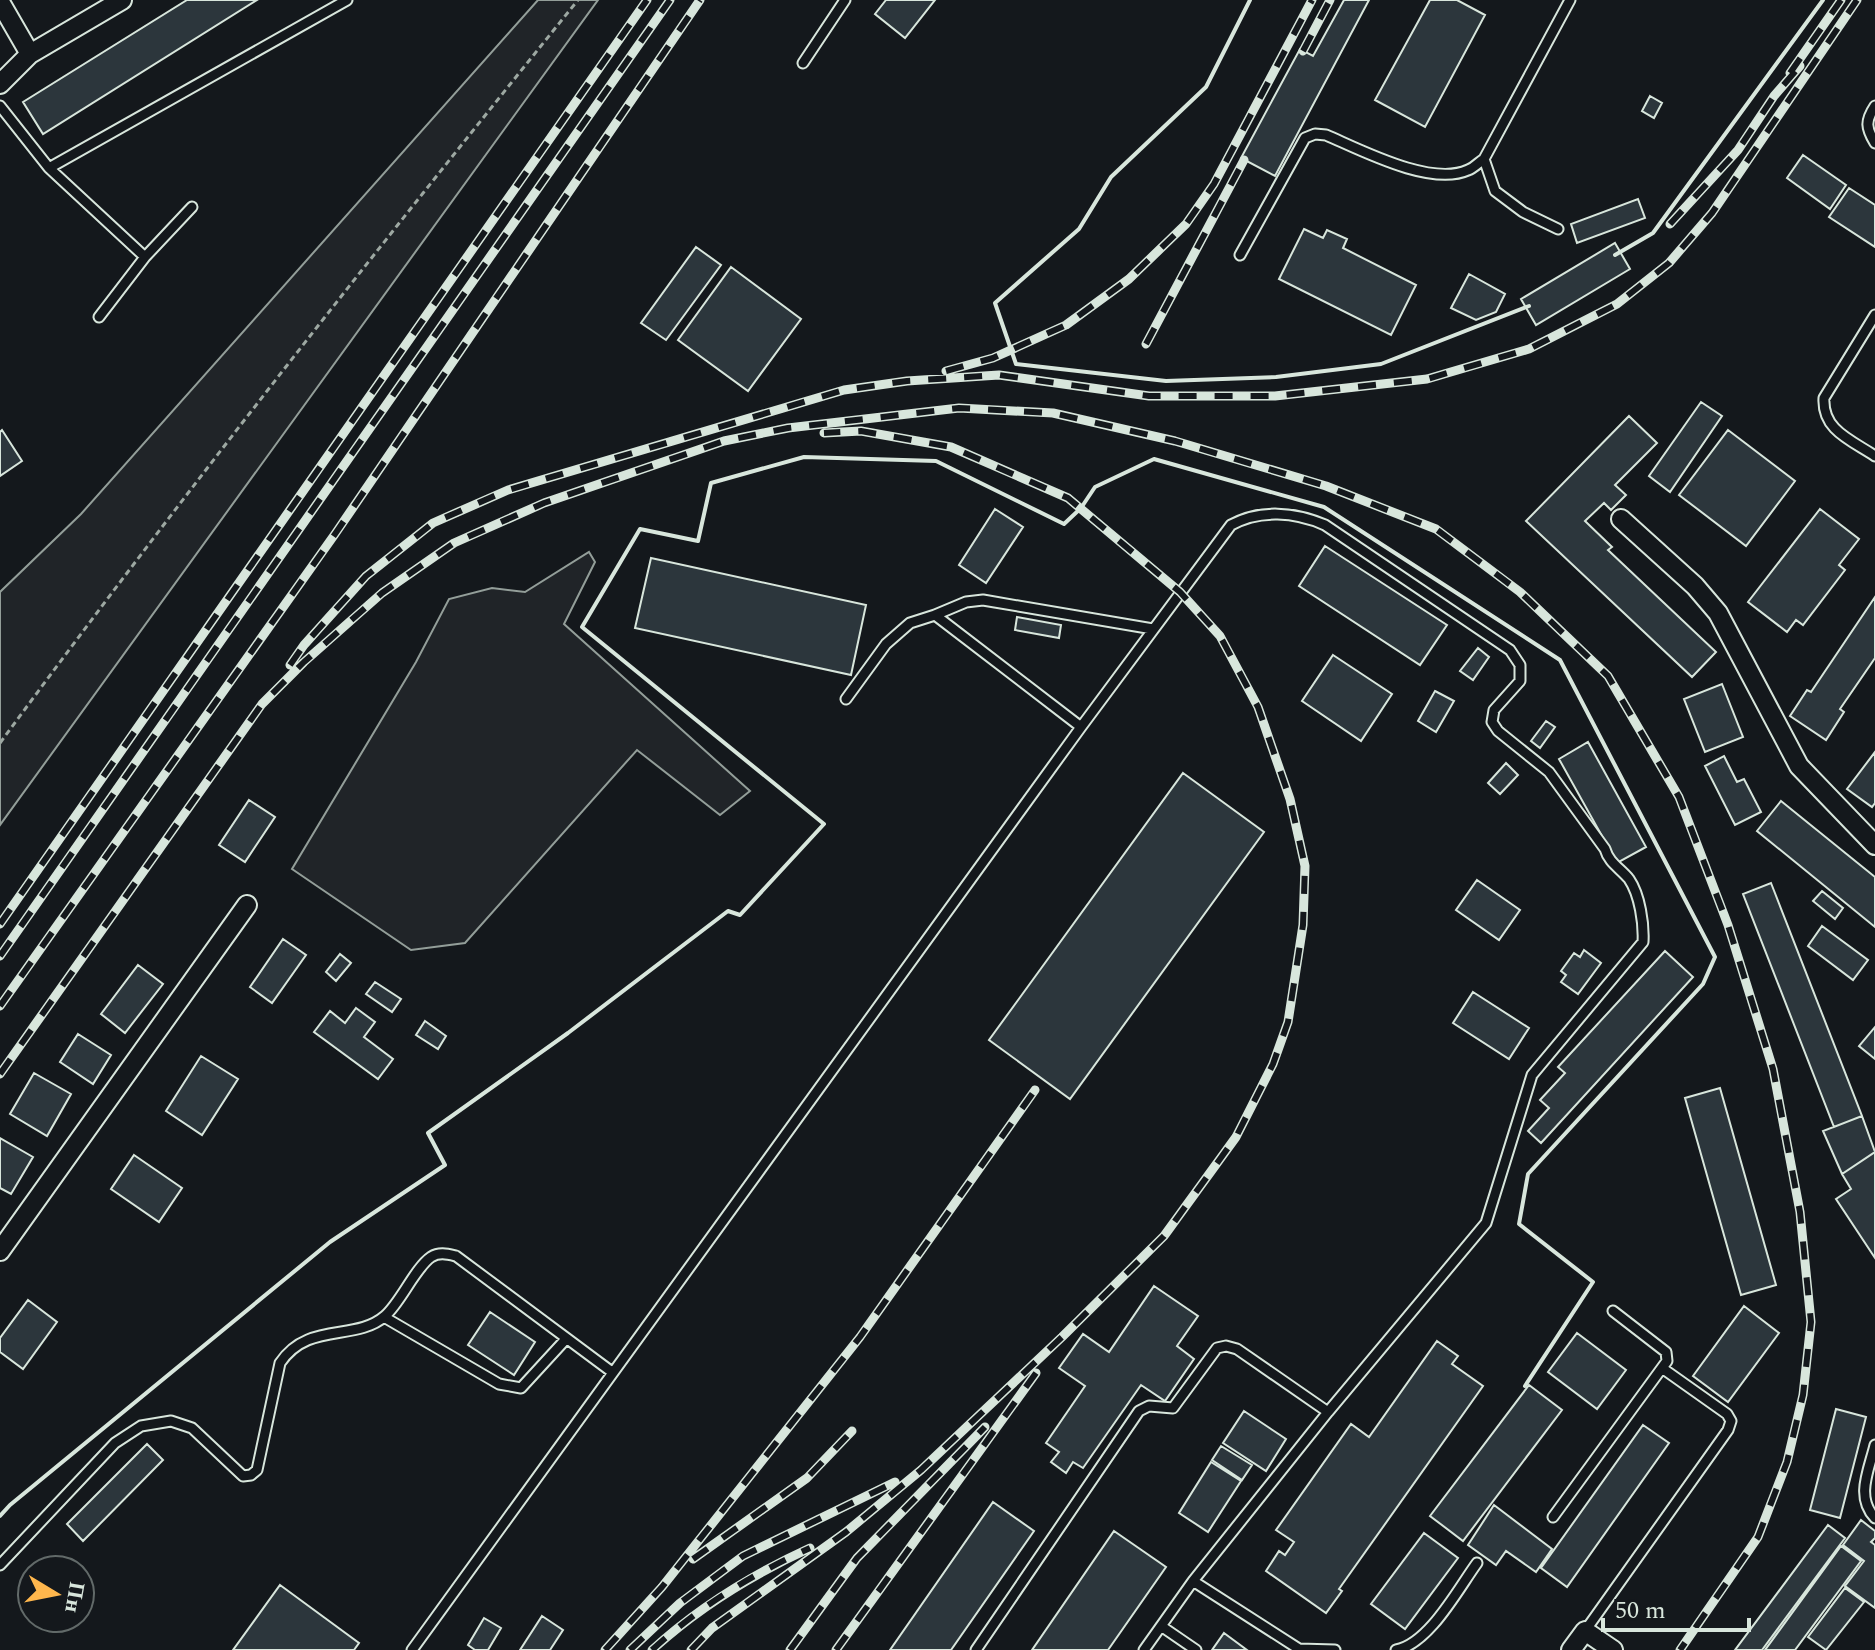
<svg xmlns="http://www.w3.org/2000/svg" width="1875" height="1650" viewBox="0 0 1875 1650" font-family="Spectral,serif">
<rect width="100%" height="100%" fill="#14181c"/>
<!-- green -->
<path fill="#202428" stroke="#939e99" stroke-width="2" d="M538 0H598L0 825V592L81 514Z
M589 552 595 562 564 624 750 791 720 815 637 750 465 943 411 950 292 869 416 662 449 599 492 588 525 592Z"/>
<!-- building -->
<path fill="#2c363c" stroke="#d8e6dc" stroke-width="2" d="M187 0H257L43 134 23 102Z
M886 0H935L905 38 875 14Z
M1344 0H1369L1275 176 1241 158 1300 49 1313 56Z
M1430 0H1457L1485 15 1425 127 1375 100Z
M1650 96 1662 103 1654 118 1642 111Z
M1803 155 1846 185 1830 209 1787 178Z
M1849 188 1875 205V247L1829 217Z
M1638 199 1645 218 1577 243 1571 224Z
M1304 229 1323 238 1327 230 1347 239 1343 248 1416 285 1391 335 1279 279Z
M1615 243 1630 269 1536 325 1521 299Z
M696 247 721 265 666 340 641 323Z
M731 267 801 319 748 391 678 340Z
M1469 274 1505 294 1496 312 1476 320 1451 308Z
M1701 402 1722 416 1670 492 1649 476Z
M1629 416 1657 443 1615 485 1626 495 1611 510 1604 503 1585 521 1612 547 1608 550 1716 652 1692 677 1526 521Z
M2 430 22 461 0 476V432Z
M1728 430 1795 481 1746 546 1679 495Z
M995 509 1023 527 986 583 959 565Z
M1820 509 1859 539 1839 565 1845 570 1803 625 1796 620 1787 632 1748 602Z
M1325 546 1447 625 1420 665 1299 586Z
M651 558 866 605 851 675 635 628Z
M1875 597V658L1840 709 1844 712 1826 740 1790 716 1807 690 1811 692Z
M1017 617 1061 625 1059 638 1015 630Z
M1478 648 1489 657 1473 680 1460 671Z
M1333 655 1392 694 1361 741 1302 701Z
M1722 684 1743 737 1705 752 1684 699Z
M1435 691 1454 701 1436 732 1418 721Z
M1546 721 1555 727 1540 748 1531 741Z
M1588 742 1646 847 1617 863 1559 759Z
M1875 752V803L1872 807 1847 789Z
M1724 756 1737 782 1744 779 1761 812 1735 825 1705 766Z
M1506 763 1518 775 1500 794 1488 783Z
M1183 773 1264 832 1070 1099 989 1040Z
M249 800 275 817 245 862 219 845Z
M1781 801 1875 877V927L1757 831Z
M1477 880 1520 910 1499 940 1456 910Z
M1771 883 1862 1116 1834 1127 1743 894Z
M1822 891 1843 908 1835 919 1813 901Z
M1822 926 1868 960 1853 980 1808 946Z
M283 939 306 955 272 1003 250 987Z
M1584 950 1601 963 1578 994 1561 982 1566 975 1561 971 1574 953 1580 957Z
M1665 951 1693 977 1541 1143 1528 1131 1549 1108 1540 1100 1565 1073 1558 1067Z
M340 954 351 963 336 981 326 972Z
M138 965 163 984 125 1033 101 1014Z
M375 982 401 999 392 1012 366 994Z
M1473 992 1529 1028 1509 1059 1453 1023Z
M356 1008 375 1022 364 1037 393 1059 378 1079 314 1032 330 1011 345 1023Z
M425 1021 446 1036 438 1049 416 1035Z
M1875 1027V1059L1859 1046Z
M78 1034 111 1055 93 1084 60 1062Z
M201 1056 238 1079 202 1135 166 1111Z
M34 1073 71 1094 47 1136 10 1114Z
M1720 1088 1776 1285 1741 1295 1685 1098Z
M1862 1116 1875 1152 1842 1174 1823 1131Z
M0 1138 33 1157 11 1194 0 1188Z
M1875 1152V1258L1836 1199 1851 1189 1842 1174Z
M134 1155 182 1188 159 1222 111 1189Z
M1154 1286 1198 1316 1177 1346 1194 1359 1165 1401 1141 1385 1083 1468 1073 1462 1066 1473 1051 1462 1059 1452 1046 1443 1085 1386 1059 1368 1083 1334 1109 1352Z
M28 1300 57 1322 23 1369 0 1352V1338Z
M1744 1306 1779 1333 1728 1402 1693 1376Z
M490 1312 535 1342 514 1375 468 1345Z
M1577 1333 1626 1370 1597 1409 1548 1372Z
M1437 1341 1458 1356 1452 1364 1483 1386 1339 1589 1342 1591 1326 1613 1266 1571 1279 1551 1285 1555 1294 1542 1276 1530 1351 1424 1369 1437Z
M1529 1385 1562 1410 1463 1541 1430 1516Z
M1836 1409 1866 1417 1840 1518 1810 1510Z
M1244 1411 1286 1439 1266 1471 1223 1443Z
M1643 1425 1669 1443 1567 1587 1541 1568Z
M147 1444 163 1460 83 1541 67 1524Z
M1221 1446 1252 1465 1242 1480 1212 1460Z
M1211 1462 1241 1481 1208 1532 1179 1513Z
M993 1502 1034 1531 951 1650H890Z
M1494 1505 1552 1549 1536 1572 1506 1551 1496 1565 1468 1545Z
M1861 1520 1875 1531V1538L1871 1542 1875 1545V1608L1845 1586 1864 1561 1843 1545Z
M1828 1525 1845 1538 1762 1650H1735Z
M1114 1531 1166 1567 1108 1650H1032Z
M1424 1533 1458 1558 1405 1629 1371 1604Z
M1841 1546 1861 1561 1795 1650H1765Z
M280 1585 359 1643 354 1650H233Z
M1845 1588 1864 1602 1826 1650 1808 1637Z
M542 1616 563 1630 550 1650H520Z
M484 1618 501 1628 488 1650H475L468 1645Z
M1224 1633 1247 1650H1212Z"/>
<g fill="none" stroke-linecap="round" stroke-linejoin="round">
<defs>
<path id="service" d="M803 63 845 0
M0 106 49 168 347 0
M1875 106C1865 121 1866 128 1875 143
M1484 159 1495 191 1523 212 1558 229
M49 168 145 257 192 207
M1240 255 1305 138 1315 134 1326 135C1361 150 1431 187 1468 170 1474 168 1479 162 1484 159L1570 0
M1875 315 1824 398C1822 430 1851 440 1875 456
M99 317 145 257
M935 615 966 602 983 600 1153 629
M846 699 886 644 910 623 935 615 1081 727
M384 1317 499 1384 521 1388 566 1339
M1875 1445C1869 1470 1855 1497 1875 1518
M1553 1517 1667 1361 1666 1352 1613 1311
M0 1565 115 1443 141 1426 171 1421 192 1428 243 1476 251 1475 257 1470 280 1363C308 1321 355 1342 385 1316 401 1302 415 1268 431 1257 439 1252 447 1254 456 1256L612 1372
M1193 1581 1299 1649 1335 1650
M1161 1626 1196 1650
M1585 1631 1728 1430 1731 1421 1727 1414 1662 1368
M412 1650 1081 727 1231 525C1260 509 1295 512 1325 525L1510 650 1520 665V681L1494 710 1492 722 1498 731 1549 772 1605 849C1609 863 1620 868 1629 879 1640 895 1644 924 1643 942L1532 1075 1486 1223 1328 1412 1193 1581 1144 1650
M976 1650 1139 1411 1149 1406 1173 1408 1217 1348 1226 1346 1237 1349 1328 1412
M1396 1650C1429 1644 1458 1589 1477 1563"/>
<path id="minor" d="M0 2 30 54
M0 84 30 54 122 0
M1621 519 1695 586 1718 613 1799 766 1875 845
M0 1251 247 905
M1571 1650 1585 1631 1613 1650"/>
</defs>
<!-- service casing -->
<use href="#service" stroke="#d8e6dc" stroke-width="13"/>
<!-- minor casing -->
<use href="#minor" stroke="#d8e6dc" stroke-width="22"/>
<!-- path -->
<path stroke="#9da8a2" stroke-width="3" stroke-dasharray="6 4" stroke-linecap="butt" d="M0 743C186 490 381 244 578 0"/>
<!-- service -->
<use href="#service" stroke="#14181c" stroke-width="9"/>
<!-- minor -->
<use href="#minor" stroke="#14181c" stroke-width="18"/>
<defs>
<path id="rail" d="M1303 51 1330 0
M1790 73 1841 0
M1670 224 1738 150 1774 96 1800 66
M1146 344 1244 160
M946 371 993 358 1066 325 1129 279 1186 224 1214 184 1312 0
M290 665 304 645 366 576 433 523 508 490 844 390 907 381 999 375 1149 396H1275L1427 379 1529 349 1617 304 1669 263 1712 213 1857 0
M0 924 647 0
M0 956 670 0
M0 1006 335 534 700 0
M0 1074 262 704 304 662 382 593 454 543 544 503 724 441 788 428 959 408 1053 413 1175 441 1326 486 1436 529 1520 592 1608 676 1679 797 1728 925 1773 1069 1800 1212 1811 1322 1803 1395 1787 1462 1758 1537 1680 1650
M693 1559 807 1478 852 1431
M605 1650 662 1587 860 1337 1035 1090
M630 1650 680 1603 743 1556 895 1482
M652 1650C700 1606 751 1575 810 1548
M691 1650 712 1628 846 1532 921 1470 1062 1337 1164 1236 1236 1137 1273 1064 1288 1022 1303 925 1305 866 1290 799 1258 707 1220 636 1180 592 1068 498 951 447 861 431 824 433
M790 1650 857 1558 985 1427
M836 1650 1036 1373"/>
</defs>
<!-- rail casing -->
<use href="#rail" stroke="#d8e6dc" stroke-width="9"/>
<!-- rail -->
<use href="#rail" stroke="#14181c" stroke-width="6" stroke-dasharray="18" stroke-linecap="butt"/>
<!-- wall -->
<path stroke="#d8e6dc" stroke-width="4" d="M1250 0 1206 87 1111 177 1079 229 995 303 1016 364 1166 381 1276 377 1381 364 1529 306
M1615 255 1653 233 1823 0
M0 1516 10 1505 330 1242 445 1165 428 1133 568 1033 728 911 740 915 824 824 582 627 640 529 698 541 711 483 804 457 936 461 1064 524 1081 508 1095 487 1154 459 1324 507 1560 660 1715 957 1703 984 1528 1174 1519 1224 1593 1282 1525 1386"/>
</g>
<!-- north arrow -->
<g transform="translate(56 1594) rotate(100)"><circle r="38" fill="#14181c" stroke="#626a69" stroke-width="2"/>
<path d="M0-6L14 30L0 20L-14 30Z" fill="#ffb74d"/>
<text y="-12" font-size="22" font-weight="bold" text-anchor="middle" fill="#d8e6dc">Пн</text>
</g>
<!-- scale -->
<path d="M1603 1618v12h146v-12" fill="none" stroke="#d8e6dc" stroke-width="4"/>
<text x="1615" y="1618" font-size="24" fill="#d8e6dc" stroke="#14181c" stroke-width="6" paint-order="stroke">50 m</text>
</svg>
